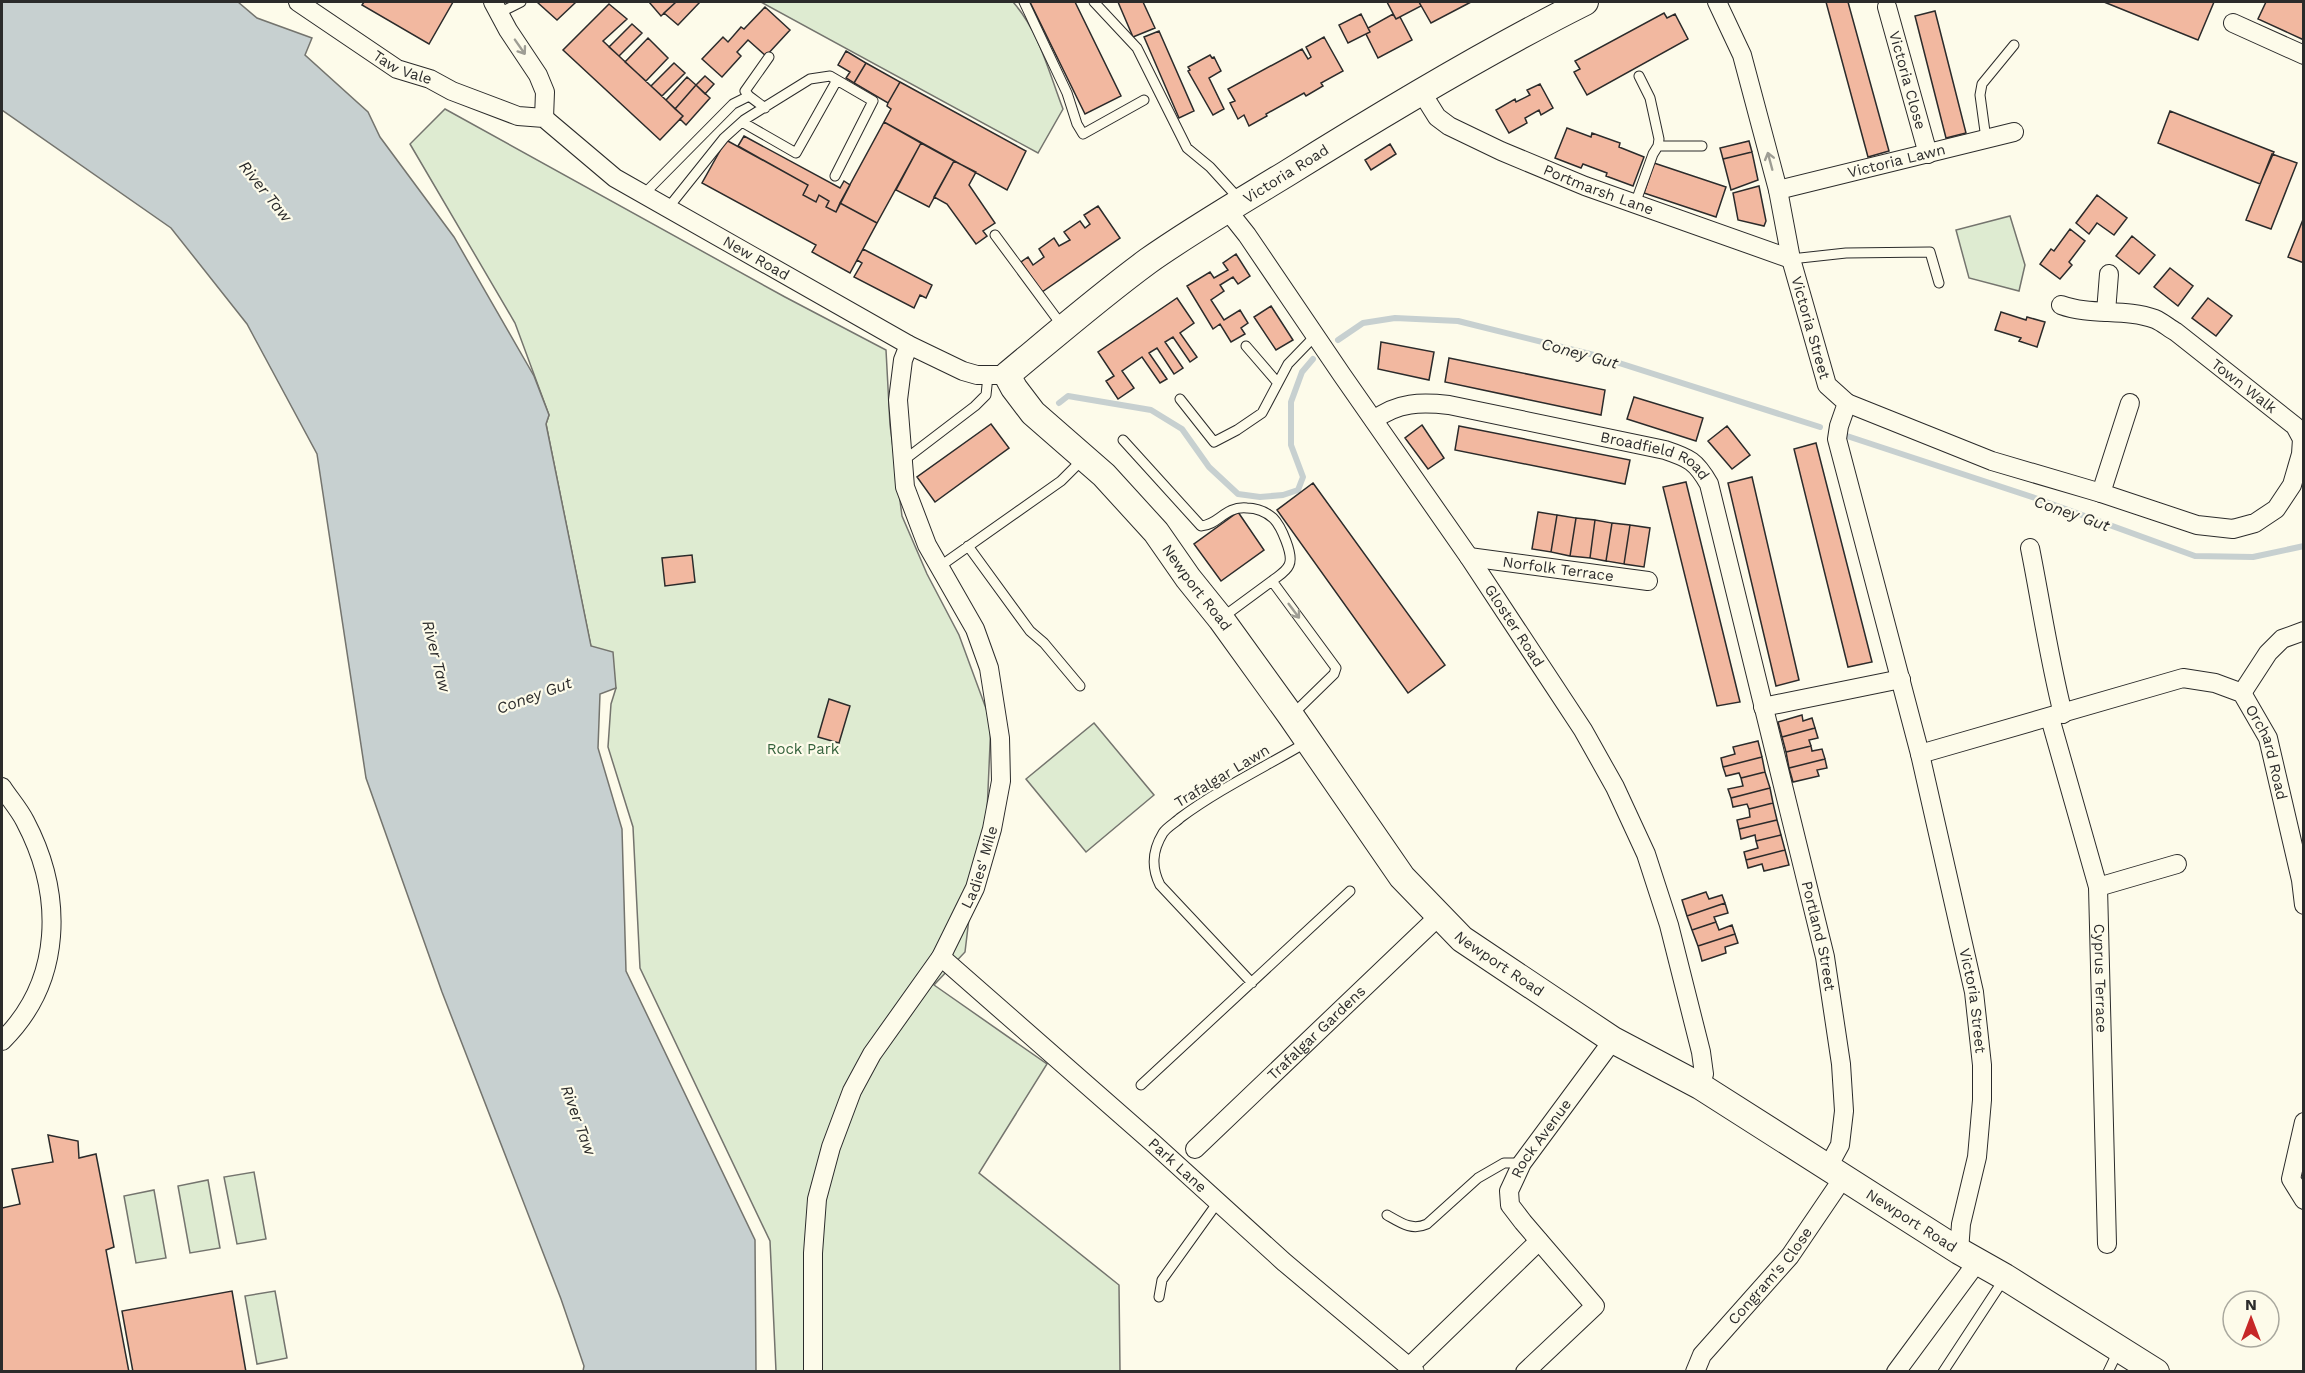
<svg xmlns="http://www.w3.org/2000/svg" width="2305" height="1373" viewBox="0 0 2305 1373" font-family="'Work Sans',sans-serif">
<rect width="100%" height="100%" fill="#fdfbea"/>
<!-- green -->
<path fill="#deebd1" stroke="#74746e" stroke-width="1.5" d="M761 2H1013C1039 31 1049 73 1063 109L1038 153Z
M445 109 785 297 886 350 890 425 902 516 927 574 959 635 991 722 987 813 973 885 965 952 934 985 1047 1064 979 1173 1119 1285 1120 1371H776L770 1241 640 968 633 827 608 747 611 704 616 688 595 648 591 647 546 424 549 415 515 323 410 144Z
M2010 216 2025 265 2019 291 1969 278 1956 230Z
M1094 723 1154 795 1086 852 1026 779Z
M254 1172 266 1239 237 1244 224 1177Z
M208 1180 220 1248 190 1253 178 1186Z
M154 1190 166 1258 136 1263 124 1196Z
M275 1291 287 1358 257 1364 245 1296Z"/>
<!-- water -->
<path fill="#c7d0d0" stroke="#74746e" stroke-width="1.5" d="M2 2H238L257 18 312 38 305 55 368 112 380 137 454 237 534 376 549 415 546 424 591 646 613 652 616 688 600 694 598 748 622 829 626 971 755 1240 756 1371H583L584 1366 561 1299 442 992 366 778 317 454 247 324 171 228 2 110Z"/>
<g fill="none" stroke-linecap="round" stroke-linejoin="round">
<!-- stream -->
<path stroke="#c7d0d0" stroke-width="6" d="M1338 340 1363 323 1395 318 1458 321 1594 355 1820 427
M1059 403 1068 396 1151 410 1182 429 1209 467 1238 494 1260 497 1283 495 1298 490 1303 477 1291 445V402L1302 372 1313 359
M1844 435 2035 498 2195 556 2253 557 2304 546"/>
</g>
<!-- building -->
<path fill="#f2b8a0" stroke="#2b2b2b" stroke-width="1.5" d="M364 2H453L429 44 362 5Z
M537 2H576L557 20Z
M649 2H676L661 16Z
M676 2H700L678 25 664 13Z
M1030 2H1075L1121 96 1085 114Z
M1118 2H1143L1155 28 1133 37Z
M1387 2H1419L1421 6 1396 19Z
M1419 2H1471L1431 23Z
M1826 2H1848L1889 151 1868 157Z
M2104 2H2214L2198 40Z
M2266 2H2304V40L2258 19Z
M609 4 627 19 603 41 683 116 660 140 563 50Z
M765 7 790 30 766 56 748 40 737 52 741 56 722 77 702 59 723 37 728 42 741 27 744 29Z
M1935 11 1966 133 1946 138 1915 16Z
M1664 13 1667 18 1675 14 1688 39 1587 95 1574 72 1580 69 1575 61Z
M1361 14 1370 32 1348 43 1339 25Z
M1393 14 1396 19 1400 17 1412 40 1378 58 1366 34 1370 32 1368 28Z
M632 24 642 33 619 56 609 47Z
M1159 31 1194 111 1179 118 1144 37Z
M1324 37 1343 71 1321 83 1323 86 1306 96 1304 93 1266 114 1267 116 1249 126 1244 115 1238 119 1230 103 1235 101 1228 89 1302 49 1308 59 1311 57 1306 47Z
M648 38 668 58 646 81 625 62Z
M846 51 866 63 854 83 846 78 850 72 838 65Z
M1210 55 1212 58 1214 57 1221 71 1209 78 1224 109 1213 115 1188 71 1190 70 1188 67Z
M674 63 685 73 662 96 651 86Z
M866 63 900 82 888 103 854 83Z
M705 76 714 84 705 94 696 85Z
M687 77 696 85 675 109 666 100Z
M900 82 1026 151 1007 190 884 122 891 109 887 106 888 103Z
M1540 84 1553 108 1541 115 1539 110 1525 118 1527 123 1509 133 1496 110 1515 99 1516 102 1530 95 1527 90Z
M696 85 710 98 686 125 680 119 683 116 675 109Z
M2170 111 2274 152 2260 184 2158 143Z
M884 122 921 143 877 223 840 203Z
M1567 128 1591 137 1592 133 1620 143 1619 147 1644 157 1633 186 1606 176 1607 173 1583 164 1581 168 1555 158Z
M744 136 840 188 844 181 850 185 836 212 826 207 829 201 819 195 816 202 803 195 808 185 738 146Z
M726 140 808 185 803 195 816 202 819 195 829 201 826 207 836 212 840 203 877 223 850 273 812 252 816 245 702 183Z
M1749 141 1752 152 1723 159 1720 148Z
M921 143 954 161 929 207 896 190Z
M1390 144 1396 154 1371 170 1365 160Z
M1752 152 1758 180 1731 190 1723 159Z
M2272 154 2297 163 2271 229 2246 220Z
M954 161 976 172 969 185 995 223 983 231 987 236 976 244 947 204 934 197Z
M1654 163 1726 187 1716 217 1644 193Z
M1759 186 1766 221 1764 226 1738 220 1733 193Z
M2097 195 2127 218 2114 235 2097 223 2089 234 2076 223Z
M1098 206 1120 238 1042 292 1021 262 1028 257 1033 265 1044 257 1039 249 1054 238 1059 246 1070 240 1064 232 1080 221 1085 228 1090 224 1084 215Z
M2304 217V263L2288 257Z
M2070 229 2085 241 2069 262 2072 265 2060 279 2040 264 2051 249 2054 251Z
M2132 236 2155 255 2139 274 2116 256Z
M863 249 932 285 926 298 920 295 914 308 854 277 862 263 857 260Z
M1236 254 1250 276 1238 284 1233 277 1220 285 1224 291 1211 300 1224 320 1240 310 1248 323 1241 328 1245 334 1231 342 1220 324 1213 329 1187 286 1210 272 1214 278 1228 270 1223 263Z
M2170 268 2193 286 2178 306 2154 287Z
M1177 298 1194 323 1180 333 1197 357 1190 362 1173 337 1165 342 1183 368 1174 374 1157 348 1149 353 1167 379 1160 383 1142 357 1122 371 1134 388 1118 399 1106 381 1114 376 1098 352Z
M2208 298 2232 316 2216 336 2192 318Z
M1271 306 1293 340 1276 350 1254 317Z
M2001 312 2026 320 2027 317 2045 322 2037 347 2019 341 2021 338 1995 330Z
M1381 342 1434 352 1429 380 1378 369Z
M1449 358 1605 390 1601 415 1445 382Z
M1634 397 1703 418 1696 441 1627 419Z
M991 424 1009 448 935 502 917 477Z
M1422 425 1444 458 1428 469 1405 438Z
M1459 426 1630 460 1625 484 1455 450Z
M1727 426 1750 455 1732 469 1708 441Z
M1816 443 1872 662 1848 667 1794 449Z
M1752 477 1799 680 1776 686 1728 483Z
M1686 482 1740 702 1717 706 1663 487Z
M1313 483 1445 665 1408 693 1277 510Z
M1238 512 1264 550 1221 581 1194 544Z
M1538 512 1557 515 1551 552 1532 549Z
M1557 515 1576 518 1570 556 1551 552Z
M1576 518 1595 520 1590 558 1570 556Z
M1595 520 1612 523 1606 561 1590 558Z
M1612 523 1630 525 1624 564 1606 561Z
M1630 525 1650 528 1644 567 1624 564Z
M692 555 695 582 665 586 662 558Z
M829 699 850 706 839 743 818 737Z
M1802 715 1803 721 1812 718 1815 728 1782 737 1778 722Z
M1815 728 1818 738 1809 740 1811 746 1786 752 1782 737Z
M1758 741 1762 757 1723 767 1721 758 1735 754 1733 747Z
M1811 746 1812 751 1822 749 1825 759 1789 768 1786 752Z
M1762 757 1765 772 1741 778 1739 773 1726 776 1723 767Z
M1825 759 1827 768 1817 770 1819 776 1793 782 1789 768Z
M1765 772 1770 788 1731 798 1728 789 1743 786 1741 778Z
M1770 788 1773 803 1749 809 1747 804 1733 807 1731 798Z
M1773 803 1777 820 1739 829 1737 820 1750 817 1749 809Z
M1777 820 1781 835 1756 841 1755 835 1741 839 1739 829Z
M1781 835 1785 850 1746 860 1744 852 1758 848 1756 841Z
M1785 850 1789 865 1764 871 1762 864 1748 868 1746 860Z
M1706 892 1709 899 1722 895 1725 903 1687 916 1682 900Z
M1725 903 1728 913 1714 917 1716 922 1692 930 1687 916Z
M1716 922 1719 930 1732 925 1735 934 1698 946 1692 930Z
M1735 934 1738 943 1725 947 1726 953 1702 961 1698 946Z
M48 1135 78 1141 79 1158 96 1154 114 1247 106 1250 129 1372H2V1208L20 1204 12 1169 53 1162Z
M232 1291 246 1372H133L122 1311Z"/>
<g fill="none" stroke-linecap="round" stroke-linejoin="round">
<defs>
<path id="lane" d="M1024 2 1067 93 1077 124 1083 134 1144 100
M1094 2 1137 48 1187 148 1210 167 1240 200
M499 13 521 2
M1639 76 1650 98 1659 139 1658 146
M749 96 745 91 769 57
M742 122 796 153 837 80
M1986 139 1980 95 1982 84 2014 45
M643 195 733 104 749 96 765 108
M1635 204 1653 154 1658 146H1702
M668 208 724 138 744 120 810 79 830 76 873 101 835 176
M995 235 1063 327
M1791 259 1846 253 1930 252 1939 283
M1246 346 1277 382
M1180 399 1214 442 1237 430 1262 413 1288 364 1315 336
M1123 440 1201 526C1219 525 1224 506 1247 508 1256 508 1266 512 1273 518 1281 526 1294 555 1289 565 1286 572 1278 576 1272 581
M903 461 975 406 986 395 988 376
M968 546 1030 631 1044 643 1080 686
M939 567 1061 481 1083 459
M1223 617 1272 581 1336 668 1334 674 1292 715
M1252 983 1160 885C1151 867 1152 851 1163 833 1167 827 1175 823 1180 818 1219 789 1265 767 1307 742
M1141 1085 1350 891
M1387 1215C1401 1223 1412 1231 1427 1224L1478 1178 1504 1163H1522
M1159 1297 1162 1280 1218 1202
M1943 1372 2004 1279
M2108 1372 2119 1349"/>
<g id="street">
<path id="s1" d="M298 2 397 69 430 79 452 91 518 116 544 118 615 178 909 345 963 371 977 375H1007"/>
<path d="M493 2 508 30 538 75 545 92 544 118"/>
<path id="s2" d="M1717 2 1742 55 1778 190 1791 259 1827 385 1847 403 1839 426 1837 439 1920 754 1974 992 1982 1065V1100L1977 1157 1961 1224 1959 1251"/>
<path id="s3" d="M1887 7 1928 154"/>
<path d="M2233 23 2304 55"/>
<path id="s4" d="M1422 93 1437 117 1449 126 1501 151 1585 186 1791 259"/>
<path id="s5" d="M1778 190 2014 132"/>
<path id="s6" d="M1228 211 1247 235 1342 375 1469 557 1583 730 1615 787 1646 854 1669 925 1701 1052 1704 1074 1700 1086"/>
<path d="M2106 312 2109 274"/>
<path d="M1847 403 1992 461 2101 493 2197 525 2233 529 2255 523 2276 509 2292 485 2301 454 2302 439 2295 426 2176 332C2169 328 2162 322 2155 319 2125 308 2091 316 2061 305"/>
<path id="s7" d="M1374 420C1398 402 1421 402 1449 405L1665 450C1689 458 1696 461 1709 484L1825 957 1841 1064 1844 1111 1840 1145 1828 1167"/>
<path d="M2101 493 2130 403"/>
<path d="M2030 548C2041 603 2049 659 2063 714"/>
<path id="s8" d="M1469 557 1648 581"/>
<path d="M2242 693 2268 653 2282 639 2304 631"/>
<path d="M1763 707 1901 679"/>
<path id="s9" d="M2050 718 2098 887 2107 1244"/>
<path id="s10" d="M1920 754 2183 678 2215 683 2242 693 2268 738 2301 880 2304 905"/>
<path d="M2 787C9 798 19 809 25 821 64 895 63 981 2 1041"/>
<path d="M2098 887 2177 864"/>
<path id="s11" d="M941 957 1153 1143 1284 1262 1415 1372"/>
<path d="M2304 1122 2291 1179 2304 1200"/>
<path id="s12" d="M1195 1149 1439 916"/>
<path d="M1409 1367 1539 1241"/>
<path id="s13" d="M813 1372V1253L817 1199 831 1147 852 1091 872 1054 941 957 975 888 992 829 1001 781 1000 738 989 668 975 629 927 545 905 487 898 400 903 360 909 345"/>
<path id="s14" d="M1525 1372 1595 1306 1523 1222 1510 1205 1509 1191 1522 1163 1613 1040"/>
<path id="s15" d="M1695 1372 1702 1355 1790 1256 1843 1178"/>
<path d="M1896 1372 1978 1261"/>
</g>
<g id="secondary">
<path id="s16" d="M1585 2C1483 53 1382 114 1286 174 1240 202 1192 230 1148 261 1099 297 1054 336 1007 375L1014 388 1033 413 1104 475 1156 532 1188 578 1221 619 1291 716 1402 877 1462 939 1613 1040 1700 1086 1959 1251 2005 1277 2156 1372"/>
</g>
</defs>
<!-- lane casing -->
<use href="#lane" stroke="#2b2b2b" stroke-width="11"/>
<!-- street casing -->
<use href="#street" stroke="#2b2b2b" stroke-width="20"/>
<!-- secondary casing -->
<use href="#secondary" stroke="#2b2b2b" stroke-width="28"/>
<!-- lane -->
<use href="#lane" stroke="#fdfbea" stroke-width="9"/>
<!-- street -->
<use href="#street" stroke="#fdfbea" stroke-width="18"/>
<!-- secondary -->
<use href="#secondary" stroke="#fdfbea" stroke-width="26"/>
</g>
<!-- one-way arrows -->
<defs><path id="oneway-shaft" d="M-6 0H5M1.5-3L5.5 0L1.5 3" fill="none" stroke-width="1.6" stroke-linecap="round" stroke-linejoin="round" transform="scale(1.5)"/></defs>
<g stroke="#9e9d94">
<use href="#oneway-shaft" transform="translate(520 47) rotate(55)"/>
<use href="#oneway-shaft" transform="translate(1770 161) rotate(-105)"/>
<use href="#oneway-shaft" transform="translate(1294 611) rotate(53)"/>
</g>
<g text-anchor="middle" stroke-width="4.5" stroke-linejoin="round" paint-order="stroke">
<!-- street labels -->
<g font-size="15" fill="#2b2b2b" stroke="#fdfbea">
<text dy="5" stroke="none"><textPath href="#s1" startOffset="124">Taw Vale</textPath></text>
<text dy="5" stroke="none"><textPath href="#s3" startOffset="76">Victoria Close</textPath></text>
<text dy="5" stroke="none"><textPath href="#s5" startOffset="122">Victoria Lawn</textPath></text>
<text transform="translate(1286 174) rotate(-32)" y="5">Victoria Road</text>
<text dy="5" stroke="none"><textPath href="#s4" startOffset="206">Portmarsh Lane</textPath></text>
<text dy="5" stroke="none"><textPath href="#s1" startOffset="531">New Road</textPath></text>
<text dy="5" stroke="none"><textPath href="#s2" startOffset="340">Victoria Street</textPath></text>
<text transform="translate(2244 386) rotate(38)" y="5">Town Walk</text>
<text dy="5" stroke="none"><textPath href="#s7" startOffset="292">Broadfield Road</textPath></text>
<text dy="5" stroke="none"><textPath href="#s8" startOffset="90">Norfolk Terrace</textPath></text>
<text dy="5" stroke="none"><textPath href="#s16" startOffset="976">Newport Road</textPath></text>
<text dy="5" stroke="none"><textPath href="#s6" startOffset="504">Gloster Road</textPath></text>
<text dy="5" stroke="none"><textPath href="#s10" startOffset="400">Orchard Road</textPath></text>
<text transform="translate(1222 776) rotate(-31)" y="5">Trafalgar Lawn</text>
<text dy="5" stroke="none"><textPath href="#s13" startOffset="546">Ladies' Mile</textPath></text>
<text dy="5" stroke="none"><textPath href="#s7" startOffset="822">Portland Street</textPath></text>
<text dy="5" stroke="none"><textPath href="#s16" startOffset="1462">Newport Road</textPath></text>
<text dy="5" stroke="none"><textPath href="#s9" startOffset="267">Cyprus Terrace</textPath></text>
<text dy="5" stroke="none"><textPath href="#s2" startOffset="1042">Victoria Street</textPath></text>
<text dy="5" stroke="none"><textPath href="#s12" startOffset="168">Trafalgar Gardens</textPath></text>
<text dy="5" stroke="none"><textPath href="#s14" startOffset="304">Rock Avenue</textPath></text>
<text dy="5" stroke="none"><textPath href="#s11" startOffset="315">Park Lane</textPath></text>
<text dy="5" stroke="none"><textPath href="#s16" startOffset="1948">Newport Road</textPath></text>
<text dy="5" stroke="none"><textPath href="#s15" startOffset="123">Congram's Close</textPath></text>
</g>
<!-- park labels -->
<g font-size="15" fill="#34623c" stroke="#fdfbea">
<text x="803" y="754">Rock Park</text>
</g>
<!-- water labels -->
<g font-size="16" font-style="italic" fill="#2b2b2b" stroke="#fdfbea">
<text transform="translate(266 191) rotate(51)" y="6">River Taw</text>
<text transform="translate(1580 353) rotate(15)" y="6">Coney Gut</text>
<text transform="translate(2072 513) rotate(19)" y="6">Coney Gut</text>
<text transform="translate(437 656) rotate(76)" y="6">River Taw</text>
<text transform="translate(534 695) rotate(-20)" y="6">Coney Gut</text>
<text transform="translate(579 1120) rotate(70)" y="6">River Taw</text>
</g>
</g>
<!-- border -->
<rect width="2305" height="1373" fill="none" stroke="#2b2b2b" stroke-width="6"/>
<!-- north arrow -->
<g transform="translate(2251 1319)"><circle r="28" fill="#fdfbea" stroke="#a9a89e" stroke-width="1.5"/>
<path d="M0-4.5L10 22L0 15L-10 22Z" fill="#c62828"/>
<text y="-9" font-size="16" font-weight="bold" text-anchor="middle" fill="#2b2b2b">N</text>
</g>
</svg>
